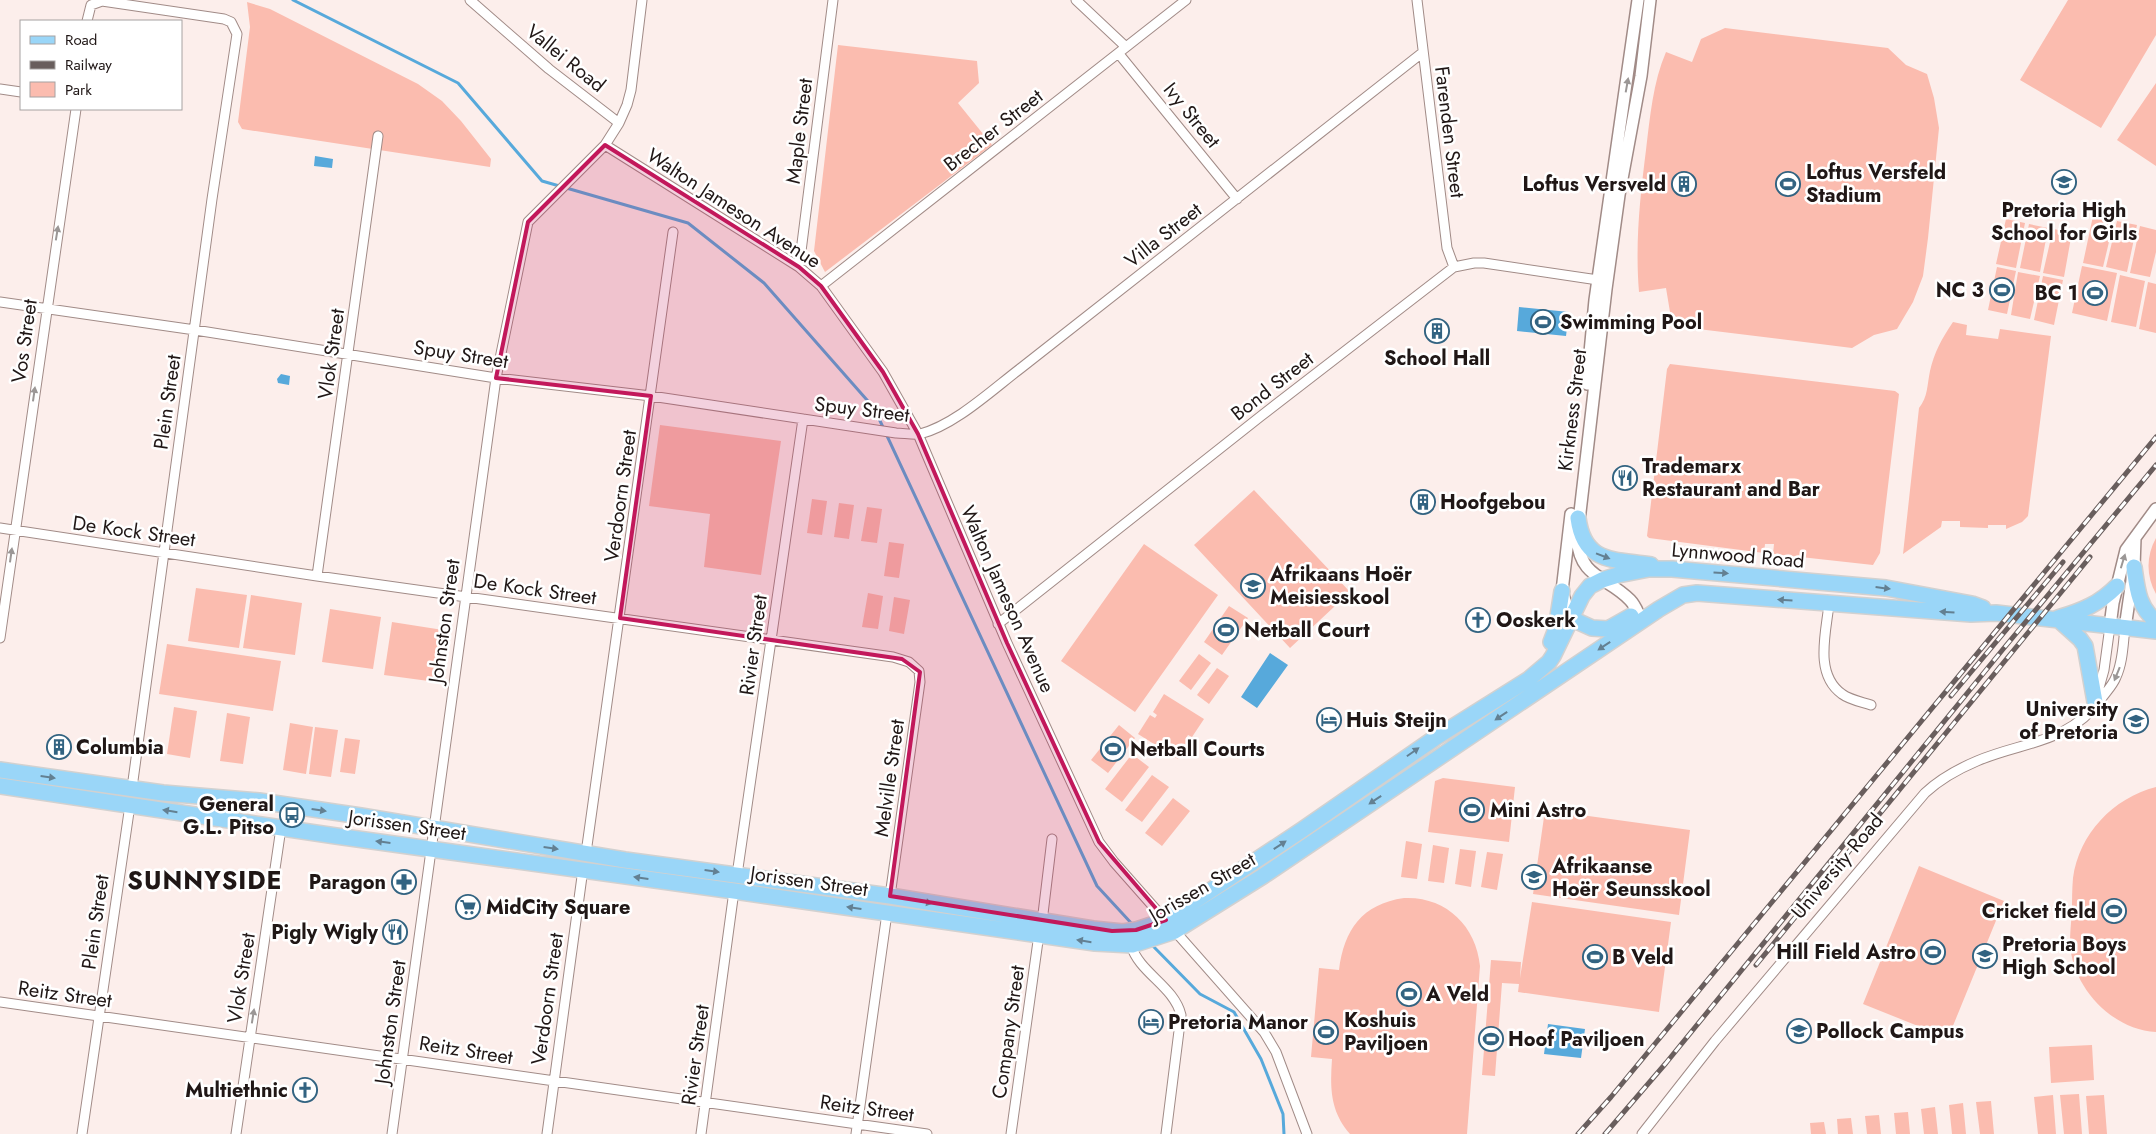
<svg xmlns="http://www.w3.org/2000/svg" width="2156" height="1134" viewBox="0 0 2156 1134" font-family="Jost,sans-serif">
<rect width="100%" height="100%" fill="#fceeeb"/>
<!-- green -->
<path fill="#fbbcaf" d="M2068 0H2156V35L2101 128 2020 80Z
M247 2 270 9 418 84 442 101 461 121 491 159 490 167 242 129 238 122 250 27Z
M1725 28 1888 48 1906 65 1927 74 1934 98 1939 128 1928 238 1923 276 1913 302 1897 329 1874 335 1852 348 1690 328 1670 312 1666 288 1639 292C1635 244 1640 197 1646 150 1650 117 1653 82 1666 52L1692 62 1701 39Z
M838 45 977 61 979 83 958 103 992 145 825 272 814 251Z
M2156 83V166L2117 140Z
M2093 216 2114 221 2103 267 2083 263Z
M2006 219 2025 223 2016 268 1996 264Z
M2117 221 2137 225 2127 272 2106 267Z
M2029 224 2048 228 2040 272 2020 268Z
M2140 226 2156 230V252L2150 277 2130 273Z
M2053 229 2072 232 2064 277 2043 273Z
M2082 266 2117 273 2107 321 2072 313Z
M1997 267 2016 271 2007 314 1988 310Z
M2018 272 2040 276 2030 319 2011 315Z
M2120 275 2145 281 2136 327 2111 322Z
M2043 276 2063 280 2054 325 2034 320Z
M2148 282 2156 284V333L2139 329Z
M1953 322 1967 325 1966 335 1998 339 2000 329 2051 336 2028 516 2022 522 2006 529V525H1988V528L1960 527V521H1942L1941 527 1903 554 1919 408C1928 397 1927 385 1930 371 1934 353 1942 338 1953 322Z
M1670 364 1895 391 1899 394 1880 553 1873 565 1773 554 1774 544H1765L1764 553 1649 538 1647 536 1667 369Z
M660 425 781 441 761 575 704 567 710 514 649 506Z
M1254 490 1350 592 1290 648 1194 545Z
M812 499 827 501 822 535 807 533Z
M839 503 854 505 849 539 834 537Z
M867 507 882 509 877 543 861 541Z
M2156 538V594C2146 576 2146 556 2156 538Z
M889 542 904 544 899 578 884 576Z
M1144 544 1218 595 1135 712 1061 661Z
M196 588 247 595 239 648 188 641Z
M868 593 883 596 878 629 862 627Z
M251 595 302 603 295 655 243 648Z
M894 597 910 600 904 634 889 631Z
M1229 606 1248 618 1222 655 1204 642Z
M330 609 381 617 373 669 322 662Z
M392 622 443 630 436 682 384 675Z
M167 644 281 661 273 711 159 694Z
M1199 654 1211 663 1191 690 1179 681Z
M1217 668 1229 676 1209 704 1197 695Z
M1164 694 1204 719 1192 737 1188 735 1186 738 1190 740 1178 759 1138 734 1150 715 1155 718 1157 715 1153 712Z
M174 707 197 711 190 758 167 754Z
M227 713 250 717 243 764 220 761Z
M290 723 313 727 306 774 283 770Z
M1119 725 1135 738 1108 773 1091 760Z
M315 727 338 730 331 777 309 774Z
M345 738 360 740 355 774 340 772Z
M1132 754 1149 767 1122 802 1105 789Z
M1152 775 1169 787 1142 822 1125 810Z
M1443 778 1515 787 1509 842 1428 832 1435 781Z
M2156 787V1032C2112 1030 2072 987 2070 943 2070 933 2071 922 2072 912 2072 901 2072 889 2073 878 2079 834 2113 798 2156 787Z
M1173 798 1190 811 1162 846 1145 833Z
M1545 810 1690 830 1679 915 1533 894Z
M1406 841 1422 844 1417 879 1401 877Z
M1433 845 1449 848 1444 883 1428 881Z
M1460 849 1476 851 1471 887 1455 884Z
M1487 852 1503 854 1497 890 1481 887Z
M1919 866 2004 901 1948 1038 1863 1004Z
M1404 898C1445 896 1476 925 1480 966L1467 1134H1350C1330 1111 1330 1088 1332 1059L1311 1057 1319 968 1339 970C1344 930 1362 904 1404 898Z
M1532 902 1671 922 1659 1012 1518 992 1519 984 1502 983 1495 1076 1482 1075 1491 960 1521 962 1520 978Z
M2092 1045 2094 1080 2051 1083 2049 1047Z
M2079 1094 2082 1134H2064L2060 1095Z
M2053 1095 2056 1134H2038L2034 1097Z
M2104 1095 2107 1134H2089L2086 1096Z
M1991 1101 1994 1134H1980L1976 1102Z
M1963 1103 1966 1134H1952L1949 1105Z
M1935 1107 1938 1134H1924L1921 1109Z
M1908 1112 1910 1134H1896L1894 1113Z
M1879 1115 1881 1134H1867L1865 1116Z
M1851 1118 1853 1134H1838L1837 1119Z
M1824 1122 1826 1134H1811L1810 1123Z"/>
<!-- water -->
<path fill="#57a9db" d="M315 156 333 159 332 168 314 166Z
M1519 307 1569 312 1566 336 1517 331Z
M281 374 290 376 289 385 278 383 277 379Z
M1270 653 1288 665 1257 708 1241 697Z
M1548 1024 1585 1029 1581 1058 1544 1054Z"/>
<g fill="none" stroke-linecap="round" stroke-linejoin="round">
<!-- stream -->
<path stroke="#57a9db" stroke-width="3" d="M293 0 458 83 542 181 688 223 764 283 874 408 1097 886 1133 925
M1151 944 1200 994 1234 1012 1261 1059 1283 1114 1284 1134"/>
<defs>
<path id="minor" d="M470 0 549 69 619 123
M1076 0 1126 47
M1417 0 1447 248 1454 267
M87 21 91 5 102 1 224 19 231 22 237 34 212 199 132 788
M1119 54 1237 199
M0 89 21 92
M605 145 799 267 821 286 883 372 918 434 1007 643 1099 842 1114 862 1264 1032 1276 1052 1307 1134
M799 267 833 0
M821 286 1186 0
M0 302 195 330 496 378 651 396 896 433C903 433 913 435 920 434 955 425 992 390 1021 368L1422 53
M0 528 317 576 893 657 909 662 919 671 920 682 890 896
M317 576 378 136
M1829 604C1826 633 1814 674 1842 694 1850 700 1862 702 1871 705
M998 624 1261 416 1454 267 1474 263H1484L1598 280 1601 284
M0 638 76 109
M2097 695 2104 670 2110 626
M586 853 673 232
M737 875 803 419
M1042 922 1052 839
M1131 945C1139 973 1174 986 1181 1015L1166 1134
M0 1002 927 1134
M82 1134 130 805
M236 1134 281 828
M392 1134 496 378 528 222 605 145 619 123 627 105 631 90 642 0
M547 1134 583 869
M701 1134 734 891
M856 1134 887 913
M1011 1134 1039 934
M1642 1134 1715 1041 1925 793C1940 779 1958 769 1977 761 2024 741 2068 744 2101 699 2106 692 2113 685 2116 677 2123 662 2123 644 2125 628"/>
<path id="tertiary" d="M1587 384 1595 300 1638 0
M1570 618 1562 591 1571 514
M1642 621C1638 614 1636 606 1630 600 1607 576 1580 579 1577 538L1606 289 1619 195 1641 76 1650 0
M2110 626 2113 603 2126 550 2156 509
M2125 628 2134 567 2135 538"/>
<path id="primary" d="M1578 518C1584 564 1614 559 1651 565
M2134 567C2137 588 2138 607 2156 621
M1570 618 1592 628 1608 629 1631 616
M2058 618C2082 611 2099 604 2117 586
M2060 621 2080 639 2085 646 2095 702
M1551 642 1556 629 1562 591
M0 770 163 793 259 801 361 816 625 860 890 896 1093 929 1123 932 1136 930 1166 920 1302 830 1435 738 1529 679 1549 662 1553 656 1582 596 1590 586 1602 580 1618 575 1649 569H1672L1886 588 1972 604 1983 608
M0 786 336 836 734 891 1095 943 1132 945 1175 931 1263 876 1659 609 1683 595 1697 593 1971 614 1996 613 2156 631"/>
</defs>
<!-- minor casing -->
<use href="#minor" stroke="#a18b87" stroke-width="11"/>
<!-- tertiary casing -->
<use href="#tertiary" stroke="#a18b87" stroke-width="14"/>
<!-- primary casing -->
<use href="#primary" stroke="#d2d1d0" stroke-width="18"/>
<!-- minor -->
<use href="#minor" stroke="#fff" stroke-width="9"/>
<!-- tertiary -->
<use href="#tertiary" stroke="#fff" stroke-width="11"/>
<!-- primary -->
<use href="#primary" stroke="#9ad6f8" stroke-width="15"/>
<defs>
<path id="rail" d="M1951 696 2063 562
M1756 965 2090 557
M1578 1134 1611 1097 2156 437
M1605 1134 1666 1063 2004 648 2156 465"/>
</defs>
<!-- rail casing -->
<use href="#rail" stroke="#695e5d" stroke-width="5"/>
<!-- rail -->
<use href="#rail" stroke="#fff" stroke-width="3" stroke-dasharray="9" stroke-linecap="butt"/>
</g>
<!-- one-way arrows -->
<defs><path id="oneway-solid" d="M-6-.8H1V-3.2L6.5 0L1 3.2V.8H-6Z" transform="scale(1.25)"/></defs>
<g fill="#9b9796">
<use href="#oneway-solid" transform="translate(1627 85) rotate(-80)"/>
<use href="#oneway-solid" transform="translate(57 233) rotate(-81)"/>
<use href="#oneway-solid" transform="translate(34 394) rotate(-82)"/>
<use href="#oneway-solid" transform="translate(11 555) rotate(-82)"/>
<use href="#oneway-solid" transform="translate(2123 561) rotate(-73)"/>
<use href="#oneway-solid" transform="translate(2117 674) rotate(112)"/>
<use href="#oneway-solid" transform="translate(253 1016) rotate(-81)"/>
</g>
<g fill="#638092">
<use href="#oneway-solid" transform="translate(1603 556) rotate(21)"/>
<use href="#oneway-solid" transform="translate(1721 573) rotate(4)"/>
<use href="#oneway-solid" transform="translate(1883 588) rotate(7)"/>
<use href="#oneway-solid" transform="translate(1785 600) rotate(-176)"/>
<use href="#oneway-solid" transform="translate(1947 612) rotate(-176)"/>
<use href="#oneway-solid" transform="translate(1604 646) rotate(146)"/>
<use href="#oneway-solid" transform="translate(1501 716) rotate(146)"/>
<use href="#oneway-solid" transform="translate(1413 752) rotate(-35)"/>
<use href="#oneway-solid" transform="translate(48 777) rotate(8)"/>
<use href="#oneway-solid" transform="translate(1375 800) rotate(146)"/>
<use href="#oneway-solid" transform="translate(319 810) rotate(8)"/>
<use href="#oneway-solid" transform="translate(170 811) rotate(-171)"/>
<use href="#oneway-solid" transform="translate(383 842) rotate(-173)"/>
<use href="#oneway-solid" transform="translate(1280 845) rotate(-33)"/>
<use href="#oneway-solid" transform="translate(551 848) rotate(8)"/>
<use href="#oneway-solid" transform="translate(712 871) rotate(8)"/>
<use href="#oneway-solid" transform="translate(641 878) rotate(-172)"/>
<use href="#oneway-solid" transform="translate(925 902) rotate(10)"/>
<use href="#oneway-solid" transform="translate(854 908) rotate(-172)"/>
<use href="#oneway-solid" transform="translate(1084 941) rotate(-171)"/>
</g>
<!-- marked area -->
<path fill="#c2185b" fill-opacity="0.2" stroke="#c2185b" stroke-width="4" stroke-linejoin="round" d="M605 145 799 267 821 286 883 372 918 434 1007 643 1099 842 1166 920 1136 930 1112 931 890 896 920 672 902 659 620 618 651 396 496 378 528 222Z"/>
<!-- icons -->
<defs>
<symbol id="school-ring" viewBox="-11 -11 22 22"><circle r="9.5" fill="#fff" stroke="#326381" stroke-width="1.5"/><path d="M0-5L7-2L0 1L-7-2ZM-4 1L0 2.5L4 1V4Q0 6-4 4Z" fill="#326381"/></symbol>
<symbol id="building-ring" viewBox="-11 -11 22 22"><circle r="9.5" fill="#fff" stroke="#326381" stroke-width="1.5"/><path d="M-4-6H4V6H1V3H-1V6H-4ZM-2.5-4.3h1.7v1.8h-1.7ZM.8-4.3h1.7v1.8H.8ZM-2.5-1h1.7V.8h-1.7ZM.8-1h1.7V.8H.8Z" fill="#326381"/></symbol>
<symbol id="stadium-ring" viewBox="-11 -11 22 22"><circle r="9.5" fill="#fff" stroke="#326381" stroke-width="1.5"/><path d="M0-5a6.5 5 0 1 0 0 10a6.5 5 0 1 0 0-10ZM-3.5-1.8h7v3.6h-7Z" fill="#326381"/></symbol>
<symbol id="restaurant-ring" viewBox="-11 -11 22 22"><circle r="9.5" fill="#fff" stroke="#326381" stroke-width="1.5"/><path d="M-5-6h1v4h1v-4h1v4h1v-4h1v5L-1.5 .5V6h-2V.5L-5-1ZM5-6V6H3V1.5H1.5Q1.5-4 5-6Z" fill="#326381"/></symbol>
<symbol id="church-ring" viewBox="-11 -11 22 22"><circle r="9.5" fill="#fff" stroke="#326381" stroke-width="1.5"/><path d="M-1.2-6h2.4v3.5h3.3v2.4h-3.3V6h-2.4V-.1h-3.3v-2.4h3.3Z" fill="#326381"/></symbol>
<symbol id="hotel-ring" viewBox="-11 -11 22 22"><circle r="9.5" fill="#fff" stroke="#326381" stroke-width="1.5"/><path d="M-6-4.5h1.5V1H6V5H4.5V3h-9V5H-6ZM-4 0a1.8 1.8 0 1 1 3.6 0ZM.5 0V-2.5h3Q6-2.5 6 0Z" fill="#326381"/></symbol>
<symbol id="university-ring" viewBox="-11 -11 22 22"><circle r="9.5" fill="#fff" stroke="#326381" stroke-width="1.5"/><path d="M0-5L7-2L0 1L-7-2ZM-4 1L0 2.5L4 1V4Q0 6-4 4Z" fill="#326381"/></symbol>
<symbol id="bus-ring" viewBox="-11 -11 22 22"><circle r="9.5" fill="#fff" stroke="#326381" stroke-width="1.5"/><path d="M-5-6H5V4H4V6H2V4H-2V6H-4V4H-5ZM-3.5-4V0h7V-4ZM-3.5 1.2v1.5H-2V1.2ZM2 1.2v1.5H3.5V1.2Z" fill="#326381"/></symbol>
<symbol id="pharmacy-ring" viewBox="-11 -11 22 22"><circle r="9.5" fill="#fff" stroke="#326381" stroke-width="1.5"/><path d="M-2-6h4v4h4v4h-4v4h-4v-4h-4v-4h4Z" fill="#326381"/></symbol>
<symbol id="supermarket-ring" viewBox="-11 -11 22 22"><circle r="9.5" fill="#fff" stroke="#326381" stroke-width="1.5"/><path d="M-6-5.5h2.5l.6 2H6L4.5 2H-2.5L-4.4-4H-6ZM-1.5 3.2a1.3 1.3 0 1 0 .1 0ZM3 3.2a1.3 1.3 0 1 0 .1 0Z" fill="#326381"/></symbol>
</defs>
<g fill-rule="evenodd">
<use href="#school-ring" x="2050" y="168" width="28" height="28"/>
<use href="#building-ring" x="1670" y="170" width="28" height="28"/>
<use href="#stadium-ring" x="1774" y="170" width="28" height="28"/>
<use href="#stadium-ring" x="1988" y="276" width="28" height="28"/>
<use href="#stadium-ring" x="2081" y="279" width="28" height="28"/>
<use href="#stadium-ring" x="1529" y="308" width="28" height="28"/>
<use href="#building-ring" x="1423" y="317" width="28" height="28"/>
<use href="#restaurant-ring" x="1611" y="464" width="28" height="28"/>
<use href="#building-ring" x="1409" y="488" width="28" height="28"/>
<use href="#school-ring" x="1239" y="572" width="28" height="28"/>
<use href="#church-ring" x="1464" y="606" width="28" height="28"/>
<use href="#stadium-ring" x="1212" y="616" width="28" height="28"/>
<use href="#hotel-ring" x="1315" y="706" width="28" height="28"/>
<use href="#university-ring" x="2122" y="707" width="28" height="28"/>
<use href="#building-ring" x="45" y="733" width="28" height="28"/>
<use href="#stadium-ring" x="1099" y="735" width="28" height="28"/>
<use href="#stadium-ring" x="1458" y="796" width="28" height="28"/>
<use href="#bus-ring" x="278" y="801" width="28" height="28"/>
<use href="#school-ring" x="1520" y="863" width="28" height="28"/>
<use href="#pharmacy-ring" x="390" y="868" width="28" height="28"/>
<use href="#supermarket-ring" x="454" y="893" width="28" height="28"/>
<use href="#stadium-ring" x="2100" y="897" width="28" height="28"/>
<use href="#restaurant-ring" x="381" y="918" width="28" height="28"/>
<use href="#stadium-ring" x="1919" y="938" width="28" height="28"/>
<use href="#school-ring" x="1971" y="942" width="28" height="28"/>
<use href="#stadium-ring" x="1581" y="943" width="28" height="28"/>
<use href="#stadium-ring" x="1395" y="980" width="28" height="28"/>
<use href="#hotel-ring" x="1137" y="1008" width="28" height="28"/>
<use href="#school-ring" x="1785" y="1017" width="28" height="28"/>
<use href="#stadium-ring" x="1312" y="1018" width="28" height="28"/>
<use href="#stadium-ring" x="1477" y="1025" width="28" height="28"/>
<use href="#church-ring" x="291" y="1076" width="28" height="28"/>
</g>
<g text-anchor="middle" stroke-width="5" stroke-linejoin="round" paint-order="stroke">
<!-- street labels -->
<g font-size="20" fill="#201716" stroke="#fff">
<text transform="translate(566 58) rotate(39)" y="7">Vallei Road</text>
<text transform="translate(1192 115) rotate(51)" y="7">Ivy Street</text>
<text transform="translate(993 130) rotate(-38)" y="7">Brecher Street</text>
<text transform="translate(799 131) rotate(-83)" y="7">Maple Street</text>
<text transform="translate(1450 132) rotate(83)" y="7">Farenden Street</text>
<text transform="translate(734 208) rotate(33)" y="7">Walton Jameson Avenue</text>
<text transform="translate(1163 235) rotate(-38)" y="7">Villa Street</text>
<text transform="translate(24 341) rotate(-82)" y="7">Vos Street</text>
<text transform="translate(331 354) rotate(-82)" y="7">Vlok Street</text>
<text transform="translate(461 354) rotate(9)" y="7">Spuy Street</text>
<text transform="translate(1272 386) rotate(-38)" y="7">Bond Street</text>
<text transform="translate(167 402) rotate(-82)" y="7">Plein Street</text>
<text transform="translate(862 409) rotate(7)" y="7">Spuy Street</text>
<text transform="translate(1572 410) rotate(-83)" y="7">Kirkness Street</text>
<text transform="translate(620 496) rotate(-82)" y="7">Verdoorn Street</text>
<text transform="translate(134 531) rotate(8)" y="7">De Kock Street</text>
<text transform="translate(1738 555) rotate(5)" y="7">Lynnwood Road</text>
<text transform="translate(535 589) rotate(8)" y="7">De Kock Street</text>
<text transform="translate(1008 599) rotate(66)" y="7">Walton Jameson Avenue</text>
<text transform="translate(444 621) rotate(-82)" y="7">Johnston Street</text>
<text transform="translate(753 645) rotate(-82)" y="7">Rivier Street</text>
<text transform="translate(889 778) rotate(-82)" y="7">Melville Street</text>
<text transform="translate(407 825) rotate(8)" y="7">Jorissen Street</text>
<text transform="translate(1837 866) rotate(-50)" y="7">University Road</text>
<text transform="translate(809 881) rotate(8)" y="7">Jorissen Street</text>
<text transform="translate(1202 887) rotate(-30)" y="7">Jorissen Street</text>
<text transform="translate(95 922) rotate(-82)" y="7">Plein Street</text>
<text transform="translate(241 978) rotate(-81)" y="7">Vlok Street</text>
<text transform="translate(65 994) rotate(8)" y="7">Reitz Street</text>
<text transform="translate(547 999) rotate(-82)" y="7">Verdoorn Street</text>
<text transform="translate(390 1022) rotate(-82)" y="7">Johnston Street</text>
<text transform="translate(1008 1032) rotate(-82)" y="7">Company Street</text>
<text transform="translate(466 1050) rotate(9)" y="7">Reitz Street</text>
<text transform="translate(695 1055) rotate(-82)" y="7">Rivier Street</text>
<text transform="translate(867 1108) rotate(8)" y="7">Reitz Street</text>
</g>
<!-- poi labels -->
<g font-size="20" font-weight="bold" fill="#201716" stroke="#fff" text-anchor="start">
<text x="1806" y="179">Loftus Versfeld<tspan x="1806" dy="23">Stadium</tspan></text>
<text x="1666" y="191" text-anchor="end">Loftus Versveld</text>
<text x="2064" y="217" text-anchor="middle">Pretoria High<tspan x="2064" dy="23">School for Girls</tspan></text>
<text x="1984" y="297" text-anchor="end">NC 3</text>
<text x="2078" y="300" text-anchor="end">BC 1</text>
<text x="1560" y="329">Swimming Pool</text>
<text x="1437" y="365" text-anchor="middle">School Hall</text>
<text x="1642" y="473">Trademarx<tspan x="1642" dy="23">Restaurant and Bar</tspan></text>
<text x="1440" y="509">Hoofgebou</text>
<text x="1270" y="581">Afrikaans Hoër<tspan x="1270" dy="23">Meisiesskool</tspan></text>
<text x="1496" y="627">Ooskerk</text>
<text x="1244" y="637">Netball Court</text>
<text x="2118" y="716" text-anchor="end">University<tspan x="2118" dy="23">of Pretoria</tspan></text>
<text x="1346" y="727">Huis Steijn</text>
<text x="76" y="754">Columbia</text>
<text x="1130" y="756">Netball Courts</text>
<text x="274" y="811" text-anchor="end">General<tspan x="274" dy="23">G.L. Pitso</tspan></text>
<text x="1490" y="817">Mini Astro</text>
<text x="1552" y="873">Afrikaanse<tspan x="1552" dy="23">Hoër Seunsskool</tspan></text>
<text x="386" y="889" text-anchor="end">Paragon</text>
<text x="486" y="914">MidCity Square</text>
<text x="2096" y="918" text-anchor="end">Cricket field</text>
<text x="378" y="939" text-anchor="end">Pigly Wigly</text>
<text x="2002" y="951">Pretoria Boys<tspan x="2002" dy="23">High School</tspan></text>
<text x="1916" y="959" text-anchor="end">Hill Field Astro</text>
<text x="1612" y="964">B Veld</text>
<text x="1426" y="1001">A Veld</text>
<text x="1344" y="1027">Koshuis<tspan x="1344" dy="23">Paviljoen</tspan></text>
<text x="1168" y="1029">Pretoria Manor</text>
<text x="1816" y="1038">Pollock Campus</text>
<text x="1508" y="1046">Hoof Paviljoen</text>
<text x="288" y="1097" text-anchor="end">Multiethnic</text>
</g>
<!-- district labels -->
<g font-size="25" font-weight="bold" letter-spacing="1" fill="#201716" stroke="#fff">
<text x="205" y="889">SUNNYSIDE</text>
</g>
</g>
<!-- legend -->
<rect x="20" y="20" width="162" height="90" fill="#ffffff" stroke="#a6a2a2"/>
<rect x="30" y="36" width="25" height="8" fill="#9ad6f8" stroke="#a6a2a2"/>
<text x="65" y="45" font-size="15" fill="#201716">Road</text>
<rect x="30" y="61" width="25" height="8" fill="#695e5d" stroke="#a6a2a2"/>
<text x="65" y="70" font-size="15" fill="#201716">Railway</text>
<rect x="30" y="82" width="25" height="15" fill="#fbbcaf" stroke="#a6a2a2"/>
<text x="65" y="95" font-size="15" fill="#201716">Park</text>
</svg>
